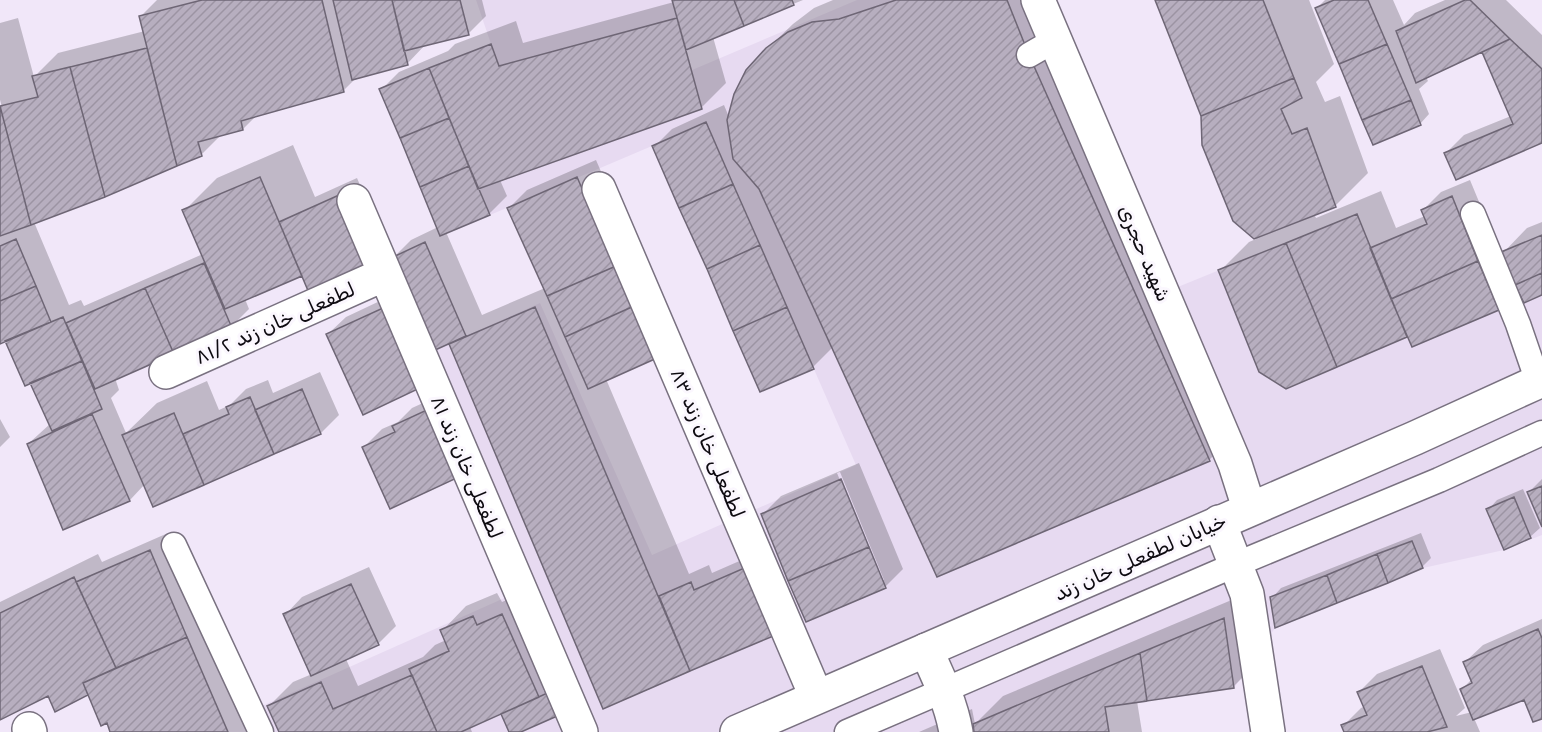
<svg xmlns="http://www.w3.org/2000/svg" width="1542" height="732" viewBox="0 0 1542 732" font-family="Rubik,'Noto Naskh Arabic',sans-serif">
<defs>
<pattern id="building-hatch" width="6" height="6" patternUnits="userSpaceOnUse" patternTransform="scale(1.5)"><rect width="6" height="6" fill="#b7aebf"/><path d="M-1 1l2-2M0 6l6-6M5 7l2-2" fill="none" stroke="#9c94a3"/></pattern>
</defs>
<rect width="100%" height="100%" fill="#f1e7f9"/>
<!-- built -->
<path fill="#e7daf1" d="M476 0H672L692 70 857 0H1041L1168 291 1357 214 1391 299 1478 261 1515 285 1542 273V535L1504 550 1423 568 1275 628 1234 688 1105 707 1109 732H251L244 714 529 587 425 354 540 303 652 555 856 465 706 123 490 215 429 68 491 44Z"/>
<!-- shadow -->
<path fill="#0003" fill-rule="evenodd" d="M157 0H482L486 16 468 34 425 45 407 64 357 77 344 90 256 116 243 129 222 134 201 155 104 196 34 222 69 305 81 300 84 306 203 254 184 211 217 178 293 145 315 197 357 178 387 248 303 273 245 299 249 309 231 327 115 378 119 390 111 398 126 433 157 403 207 381 219 410 230 405 246 389 268 380 273 393 320 372 339 415 321 433 154 505 145 484 130 500 64 528 28 444 50 424 31 381 6 340 0 342V109L2 107 0 100V23L18 18 34 77 58 53 145 31 141 16Z
M673 0H803L713 37 726 83 702 107 500 180 507 196 489 214 446 232 482 315 545 288 509 208 527 190 596 160 674 339 606 379 689 574 709 565 712 573 767 549 777 633 689 670 451 345 456 339 393 258 411 240 438 227 381 90 399 72 448 51 455 44 516 21 523 43 674 2Z
M833 0H1041L1234 436 1209 460 833 347 813 367 761 390 654 147 672 129 724 105 729 117 767 49 793 24 814 8Z
M1157 0H1309L1334 64 1316 82 1325 102 1340 96 1368 173 1335 206 1314 214 1316 218 1381 191 1396 228 1425 216 1423 210 1441 192 1470 180 1501 255 1527 228 1542 222V293L1519 288 1498 308 1412 345 1408 334 1406 336 1220 271 1249 242 1256 239 1234 220 1202 116Z
M1325 0H1393L1404 25 1415 13 1445 0H1506L1542 35V141L1446 153 1464 135 1511 116 1483 50 1426 77 1428 81 1419 89 1429 114 1420 124 1317 8Z
M401 291 363 413 328 334 346 317Z
M447 392 476 457 364 447 382 429 398 422 412 408Z
M0 419 10 437 0 447Z
M859 463 903 569 885 587 763 514 781 496ZM840 472 884 580H881L837 473Z
M1542 479V524L1529 492Z
M1523 489 1540 528 1530 537 1488 510 1497 500Z
M168 533 204 617 262 732H112L107 721 89 693 56 710 48 694 0 718V602L98 554 102 562Z
M1421 533 1431 558 1422 567 1272 598 1281 588Z
M369 567 396 626 378 644 346 659 358 686 423 657 435 645 446 640 442 631 466 606 497 593 502 602 527 591 562 672 543 691 564 682 517 732H510L502 712 470 727 472 732H280L269 706 293 682 312 674 285 615 302 597Z
M1253 591 1262 658 1233 687 1137 701 1142 732H919L972 709 975 724 1003 696Z
M1542 619V717L1525 698 1474 718 1480 732H1345L1343 726 1361 708 1365 706 1359 692 1377 674 1440 649 1465 708 1456 716 1472 712 1462 689 1472 679 1465 662 1483 645Z"/>
<!-- building -->
<path fill="url(#building-hatch)" stroke="#6e6675" stroke-width="1.5" d="M202 0H322L344 92 241 121 243 130 198 142 202 156 177 166 139 16Z
M333 0H392L408 65 352 80Z
M392 0H460L469 35 404 51Z
M672 0H734L744 26 686 50Z
M734 0H792L794 5 744 26Z
M896 0H1007L1029 55 1210 461 937 577 759 189 733 159 727 120 734 94 746 70 766 48 788 32 812 22 839 19Z
M1155 0H1263L1294 78 1201 116Z
M1334 0H1368L1387 44 1339 64 1315 8Z
M1465 0H1470L1510 39 1416 83 1396 31Z
M677 18 702 109 478 189 429 68 491 44 499 66Z
M1510 39 1542 69V143L1456 180 1444 153 1513 124 1482 52Z
M1387 44 1411 100 1362 120 1339 64Z
M147 48 177 166 105 197 70 67Z
M70 67 105 197 31 225 0 106 38 97 32 76Z
M429 68 449 118 400 138 379 89Z
M1294 78 1302 98 1281 109 1292 134 1307 128 1336 207 1254 239 1233 221 1202 145 1201 116Z
M1411 100 1421 125 1373 145 1362 120Z
M0 106 31 225 0 236Z
M449 118 469 166 420 187 400 138Z
M706 122 733 184 679 208 652 146Z
M469 166 490 215 440 236 420 187Z
M260 177 302 276 225 309 182 210Z
M577 177 616 266 547 296 507 208Z
M733 184 760 245 707 269 679 208Z
M339 195 370 267 309 293 279 222Z
M1452 196 1478 261 1391 299 1370 248 1427 224 1421 210Z
M1357 214 1407 337 1337 367 1286 243Z
M1542 235V273L1515 285 1501 252Z
M16 239 36 286 0 301V246Z
M425 242 466 336 433 351 391 258Z
M1286 243 1337 367 1286 389 1259 372 1218 270Z
M760 245 787 307 733 331 707 269Z
M1478 261 1499 310 1412 347 1391 299Z
M204 263 232 328 174 354 145 288Z
M616 266 634 306 565 337 547 296Z
M1542 273V295L1524 303 1515 285Z
M36 286 51 322 0 344V301Z
M145 288 174 354 95 389 66 323Z
M634 306 657 358 588 389 565 337Z
M535 307 690 671 603 709 449 344Z
M787 307 814 369 760 392 733 331Z
M383 308 420 388 363 415 326 334Z
M63 317 82 361 25 386 5 341Z
M82 361 102 409 52 431 30 383Z
M302 389 321 434 274 454 255 410Z
M250 397 274 454 204 485 183 434 229 414 226 407Z
M429 409 459 477 390 509 362 447 395 432 392 426Z
M174 413 204 485 153 507 122 435Z
M92 414 130 501 63 530 27 444Z
M841 479 869 547 788 581 761 514Z
M1542 486V527L1527 492Z
M1514 497 1531 538 1504 550 1486 509Z
M1412 541 1423 568 1388 583 1377 554Z
M869 547 886 588 806 622 788 581Z
M150 550 187 637 116 668 76 582Z
M1377 554 1388 583 1337 603 1327 575Z
M749 566 778 634 690 671 659 596 691 582 694 590Z
M1327 575 1337 603 1275 628 1270 597Z
M74 577 116 668 83 683 88 695 55 712 48 696 0 720V613Z
M351 584 379 645 311 676 283 614Z
M502 614 539 697 461 732H437L409 669 449 651 440 630 473 616 477 625Z
M1224 618 1234 688 1147 701 1140 653Z
M1538 629 1542 638V719L1533 722 1524 700 1473 720 1460 689 1472 683 1463 662Z
M187 637 228 732H110L107 723 101 726 83 683Z
M1140 653 1147 701 1105 707 1109 732H974L973 724Z
M1422 666 1447 727 1427 732H1344L1341 725 1367 715 1357 692Z
M412 675 437 732H279L267 706 321 682 333 709Z
M554 690 564 713 521 732H509L501 714Z"/>
<g fill="none" stroke-linecap="round" stroke-linejoin="round">
<defs>
<path id="lane" d="M1029 55 1055 40
M1473 214 1518 324 1538 382
M174 545 261 732
M847 732 1237 564 1439 480 1542 433"/>
<path id="street" d="M1038 0 1235 464 1249 508
M599 189 816 696
M354 201 581 732
M166 372 385 274
M1219 522 1247 594 1268 732
M926 650C938 676 951 703 956 732
M29 729 30 732"/>
<path id="secondary" d="M737 732 1415 438 1542 380"/>
</defs>
<!-- lane casing -->
<use href="#lane" stroke="#797180" stroke-width="27"/>
<!-- street casing -->
<use href="#street" stroke="#797180" stroke-width="36"/>
<!-- secondary casing -->
<use href="#secondary" stroke="#797180" stroke-width="36"/>
<!-- lane -->
<use href="#lane" stroke="#fff" stroke-width="24"/>
<!-- street -->
<use href="#street" stroke="#fff" stroke-width="33"/>
<!-- secondary -->
<use href="#secondary" stroke="#fff" stroke-width="33"/>
</g>
<g text-anchor="middle" stroke-width="6" stroke-linejoin="round" paint-order="stroke">
<!-- street labels -->
<g font-size="20" fill="#0d0a10" stroke="#fbf7fe">
<text transform="translate(1145 253) rotate(67)" y="7">شهید حجری</text>
<text transform="translate(275 323) rotate(-24)" y="7">لطفعلی خان زند ۸۱/۲</text>
<text transform="translate(708 443) rotate(67)" y="7">لطفعلی خان زند ۸۳</text>
<text transform="translate(467 467) rotate(67)" y="7">لطفعلی خان زند ۸۱</text>
<text transform="translate(1140 557) rotate(-24)" y="7">خیابان لطفعلی خان زند</text>
</g>
</g>
</svg>
